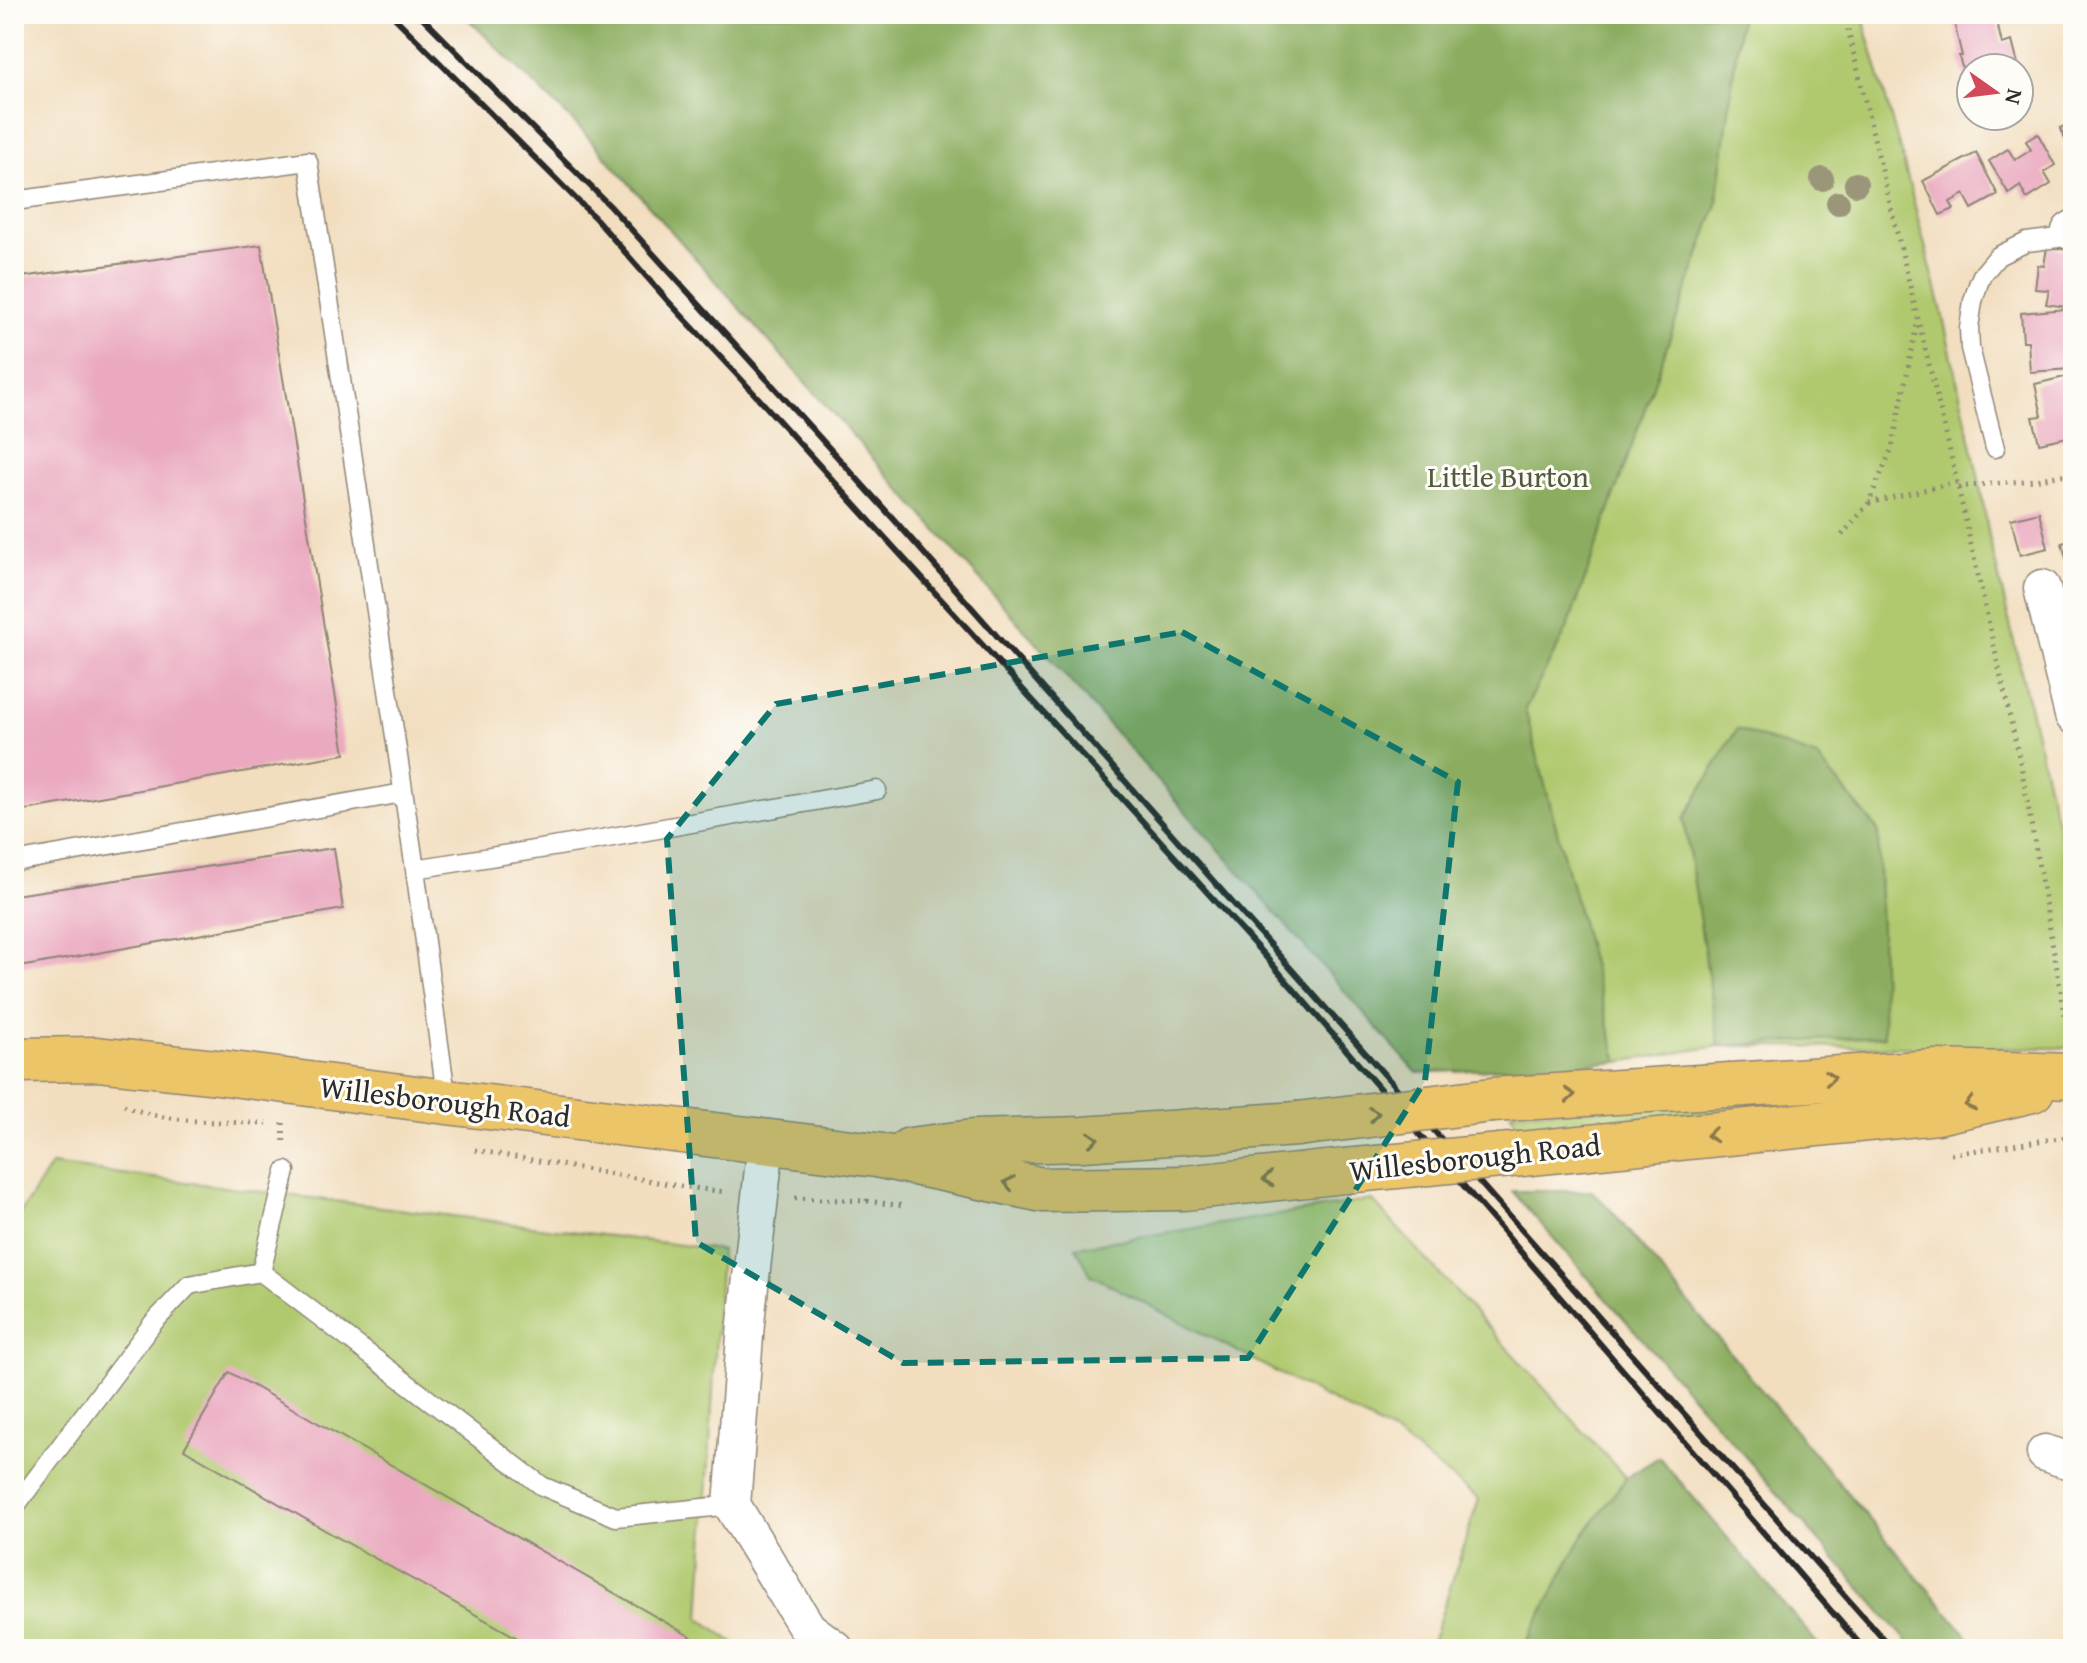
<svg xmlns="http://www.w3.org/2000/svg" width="2087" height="1663" viewBox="0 0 2087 1663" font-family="'Gentium Book Plus',serif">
<rect width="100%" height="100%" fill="#fdfcf7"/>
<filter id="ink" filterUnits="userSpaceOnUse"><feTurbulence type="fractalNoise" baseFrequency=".0125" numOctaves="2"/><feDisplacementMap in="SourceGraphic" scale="16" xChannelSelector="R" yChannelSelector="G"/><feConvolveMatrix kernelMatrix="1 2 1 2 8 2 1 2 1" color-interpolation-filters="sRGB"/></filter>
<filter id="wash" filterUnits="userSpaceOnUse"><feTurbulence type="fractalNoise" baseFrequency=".006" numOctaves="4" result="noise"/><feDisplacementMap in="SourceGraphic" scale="32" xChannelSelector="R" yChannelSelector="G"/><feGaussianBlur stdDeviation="1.8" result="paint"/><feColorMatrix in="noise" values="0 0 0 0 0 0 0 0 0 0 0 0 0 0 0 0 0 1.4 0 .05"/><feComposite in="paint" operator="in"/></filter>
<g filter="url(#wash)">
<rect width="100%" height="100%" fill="#f2debf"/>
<!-- green -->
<path fill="#b0c96e" stroke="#6e7a4c" stroke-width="2" d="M463 14H1862L1903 160 1941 308 1978 475 1989 536 2073 890V1048L1719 1046 1618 1062 1417 1073 581 129Z
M1807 1102 1692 1114 1608 1120 1521 1130 1510 1112Z
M51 1165 721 1250 700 1618 742 1649H14V1223Z
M1372 1200 1626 1478 1581 1539 1523 1649H1430L1479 1499 1393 1433 1091 1275 1076 1247Z"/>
<!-- forest -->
<path fill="#8cad61" stroke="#5c6c46" stroke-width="2" d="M463 14H1741L1717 204 1568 627 1525 709 1618 1062 1417 1073 581 129Z
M1737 729 1817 757 1878 830 1884 1036 1719 1046 1684 819Z
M1512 1191H1592L1610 1209 1978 1649H1914Z
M1659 1457 1822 1649H1523L1581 1539 1626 1478Z"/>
<g id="blocks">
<!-- building -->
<path fill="#eaa9bf" d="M1952 14H1995L2002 44 2012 41 2019 68H1971V86L1967 87 1959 56H1962Z
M2073 122V155L2060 128Z
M2038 134 2055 165 2044 172 2051 184 2027 199 2020 186 2009 194 1989 161 2008 149 2015 160 2031 150 2026 141Z
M1976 153 1998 195 1972 209 1964 194 1950 202 1954 209 1940 215 1923 181Z
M261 245 345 754 14 812V278Z
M2047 247 2073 250V308L2046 304 2049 290 2035 289 2038 265 2044 266Z
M2067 309 2071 369 2030 372 2028 341H2023L2021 313Z
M2073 375V436L2039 443 2033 417 2042 416 2035 384Z
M2039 512 2048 548 2020 555 2011 519Z
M2073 540V581H2072L2062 543Z
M334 848 343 909 14 968V895Z
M229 1372 379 1458 712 1649H537L335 1536 184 1449Z"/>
</g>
</g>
<g filter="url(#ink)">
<use href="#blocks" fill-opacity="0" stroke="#8e8475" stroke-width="2"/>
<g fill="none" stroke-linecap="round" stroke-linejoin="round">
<defs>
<path id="service" d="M14 201 308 161 415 869 447 1102
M1995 448 1970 348 1969 328 1973 301 1978 285 1982 275 1998 256 2027 242 2058 238 2070 231
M14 862 403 793
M415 869 596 840 877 790
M286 1171 261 1272 542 1486 616 1517 732 1505
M14 1508 153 1323 189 1285 261 1272"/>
<path id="minor" d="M2070 231 2073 229
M2042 588 2073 715
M766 1142 746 1323 732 1505 808 1629 835 1649
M2045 1453 2073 1462"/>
<path id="primary" d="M14 1060 97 1059 217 1072 447 1102 876 1155 1043 1190 1184 1188 1345 1171
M1492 1100 1936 1072 2073 1076
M910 1150 973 1142 1083 1139 1297 1124
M1521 1154 1937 1112 2032 1090"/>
</defs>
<!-- service casing -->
<use href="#service" stroke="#8e8475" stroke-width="21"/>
<!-- minor casing -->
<use href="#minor" stroke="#8e8475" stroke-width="39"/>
<!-- primary casing -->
<use href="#primary" stroke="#8e8475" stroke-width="47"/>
<!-- path -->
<path stroke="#8e8475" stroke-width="5" stroke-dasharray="2 6" stroke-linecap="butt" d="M1844 14 1949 447 2021 766 2069 1037
M1958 487 2034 480 2073 473
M1869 503 1957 482
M1842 535 1868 504 1892 448 1917 324
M124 1105C164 1124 223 1122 267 1123
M283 1123 284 1146
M475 1150 686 1187 726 1192
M1951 1154 2073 1136
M795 1198 867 1201 868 1195
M867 1201 904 1206"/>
<!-- service -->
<use href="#service" stroke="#fff" stroke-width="18"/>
<!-- minor -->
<use href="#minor" stroke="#fff" stroke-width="36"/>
<!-- primary -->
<use href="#primary" stroke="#edc569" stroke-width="44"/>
<!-- rail -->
<path stroke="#2b2b2b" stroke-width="6" d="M391 14 596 219 667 300 740 378 1265 956 1864 1649
M419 14 610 206 898 524 1892 1649"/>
<defs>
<path id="primary-bridge" d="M1297 1124 1492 1100
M1345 1171 1521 1154"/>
</defs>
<!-- primary-bridge casing -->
<use href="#primary-bridge" stroke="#8e8475" stroke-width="47" stroke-linecap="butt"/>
<!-- primary-bridge -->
<use href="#primary-bridge" stroke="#edc569" stroke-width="44"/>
</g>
<!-- trees -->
<g fill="#9b9579">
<circle cx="1822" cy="179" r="12"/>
<circle cx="1856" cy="184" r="12"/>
<circle cx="1838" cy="203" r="12"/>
</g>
<!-- one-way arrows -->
<defs><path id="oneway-chevron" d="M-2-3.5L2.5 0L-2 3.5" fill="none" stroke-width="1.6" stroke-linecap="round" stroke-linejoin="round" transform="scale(2)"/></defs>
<g stroke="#8c784a">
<use href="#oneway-chevron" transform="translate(1830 1078) rotate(-4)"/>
<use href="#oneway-chevron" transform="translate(1570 1095) rotate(-4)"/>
<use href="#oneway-chevron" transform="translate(1970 1104) rotate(167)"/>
<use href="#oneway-chevron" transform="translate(1374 1114) rotate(-7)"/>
<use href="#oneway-chevron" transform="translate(1712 1135) rotate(174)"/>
<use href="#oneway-chevron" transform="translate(1093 1139) rotate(-4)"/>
<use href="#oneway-chevron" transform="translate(1268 1179) rotate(174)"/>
<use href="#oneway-chevron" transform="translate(1009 1183) rotate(-168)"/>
</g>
</g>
<!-- marked area -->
<path fill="#0f766e" fill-opacity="0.2" stroke="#0f766e" stroke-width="6" stroke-dasharray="16 10" stroke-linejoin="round" d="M1182 632 1458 782 1425 1081 1248 1358 903 1363 696 1242 667 839 776 704Z"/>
<g text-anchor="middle" stroke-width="6" stroke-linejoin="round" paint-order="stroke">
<!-- park labels -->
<g font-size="30" fill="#535a3f" stroke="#fdfcf7">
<text x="1508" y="487">Little Burton</text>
</g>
<!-- street labels -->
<g font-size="30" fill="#2b2b2b" stroke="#fdfcf7">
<text transform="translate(445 1102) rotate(7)" y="10">Willesborough Road</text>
<text transform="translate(1475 1158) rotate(-6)" y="10">Willesborough Road</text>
</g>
</g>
<!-- margin -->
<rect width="2087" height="1663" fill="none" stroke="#fdfcf7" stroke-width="48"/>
<!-- north arrow -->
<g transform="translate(1995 92) rotate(104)"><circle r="38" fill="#fdfcf7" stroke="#a9a8a5" stroke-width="2"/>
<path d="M0-6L14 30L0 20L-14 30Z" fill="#d1495b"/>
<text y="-12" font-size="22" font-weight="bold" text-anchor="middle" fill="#2b2b2b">N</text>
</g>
</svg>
